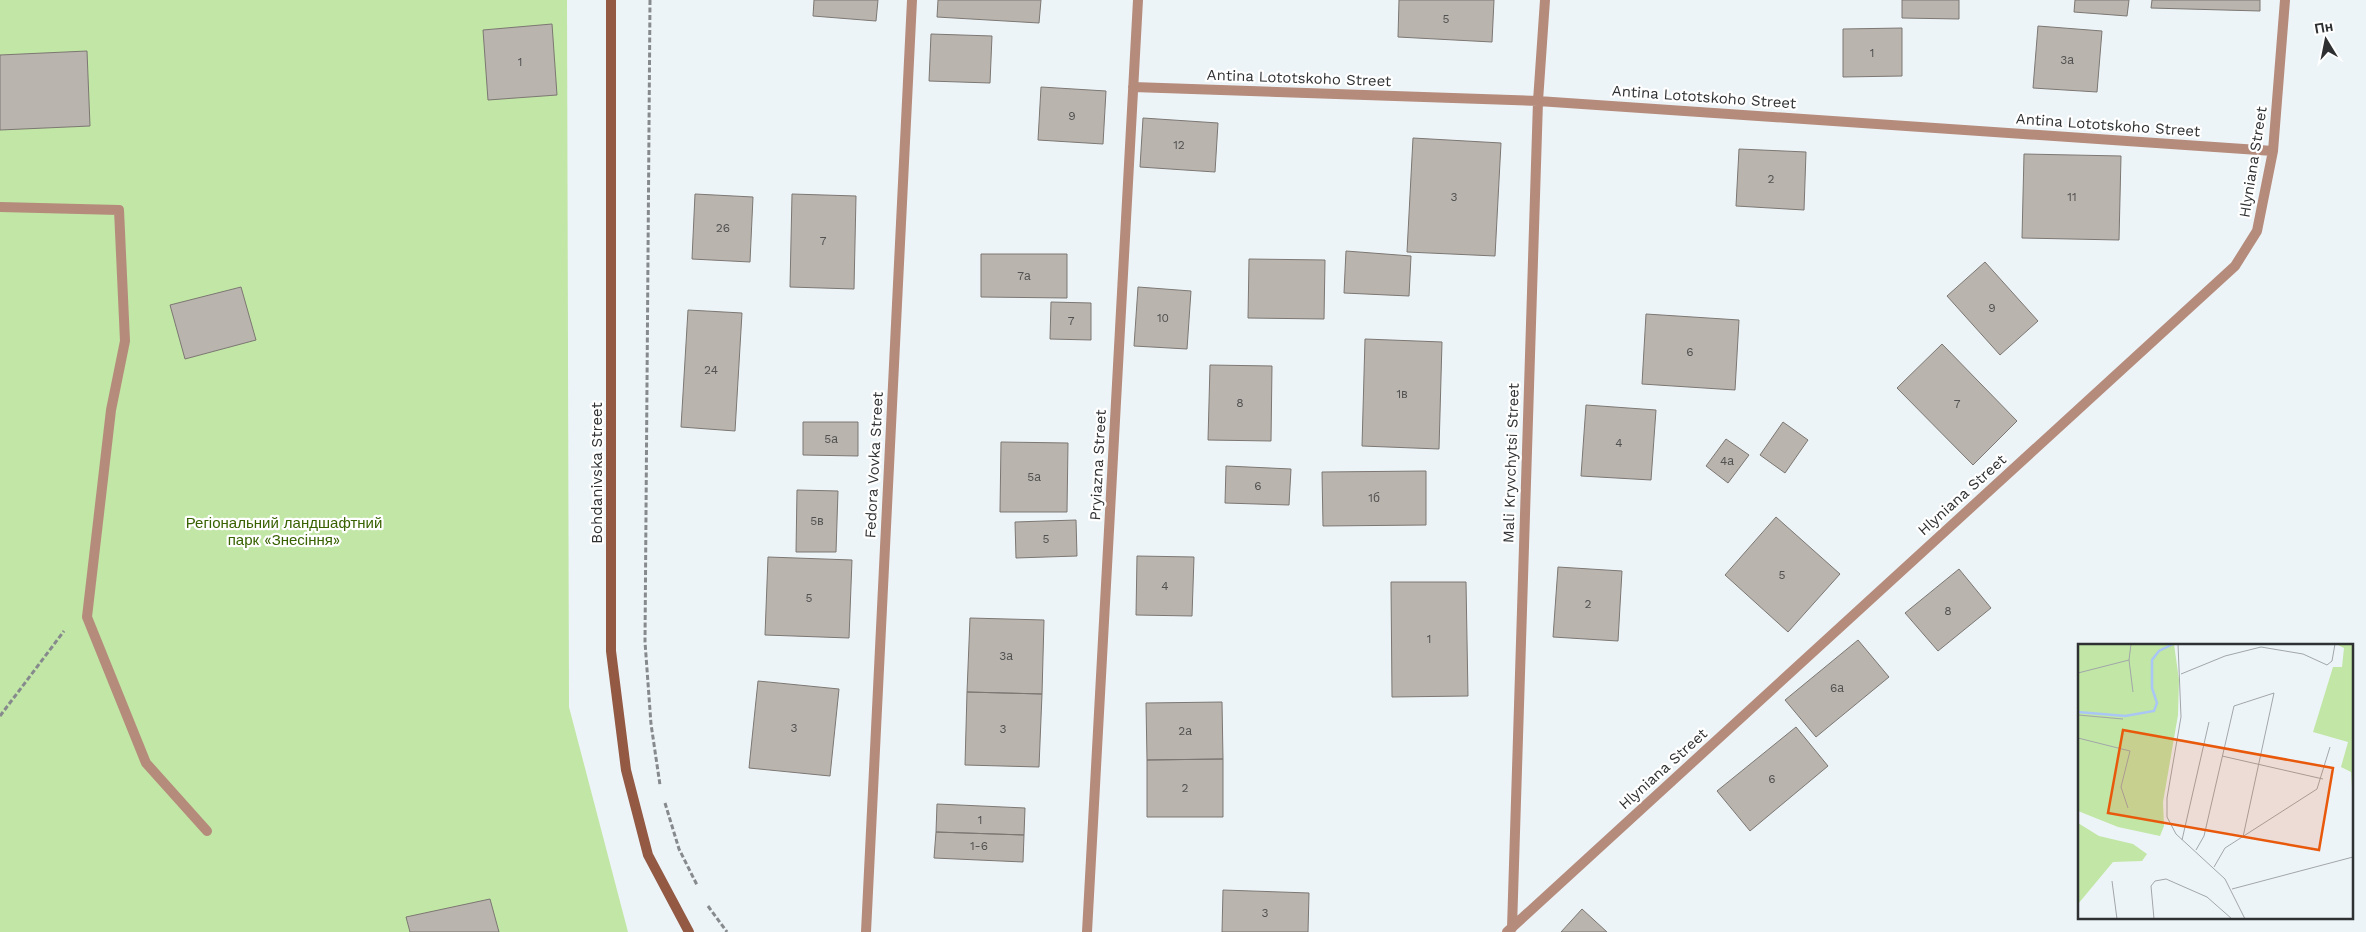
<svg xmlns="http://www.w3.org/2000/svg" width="2366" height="932" viewBox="0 0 2366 932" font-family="'Work Sans',sans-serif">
<rect width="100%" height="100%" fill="#edf4f8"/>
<!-- green -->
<path fill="#c1e6a5" d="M0 0H567L569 707 628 932H0Z"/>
<!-- building -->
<path fill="#b9b4ae" stroke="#7c7772" d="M814 0H878L876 21 813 16Z
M938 0H1041L1039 23 937 17Z
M1399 0H1494L1492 42 1398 37Z
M1902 0H1959V19L1902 18Z
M2075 0H2129L2127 16 2074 12Z
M2152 0H2260V11L2151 8Z
M552 24 557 95 488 100 483 30Z
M2038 26 2102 31 2097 92 2033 88Z
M1902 28V76L1843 77V29Z
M931 34 992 36 990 83 929 81Z
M87 51 90 126 0 130V55Z
M1041 87 1106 91 1103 144 1038 140Z
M1143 118 1218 123 1215 172 1140 167Z
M1413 138 1501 143 1495 256 1407 252Z
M1739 149 1806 152 1804 210 1736 206Z
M2024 154 2121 156 2119 240 2022 238Z
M695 194 753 197 750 262 692 259Z
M792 194 856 196 854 289 790 287Z
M1346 251 1411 256 1409 296 1344 293Z
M981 254H1067V298L981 297Z
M1249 259 1325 260 1324 319 1248 318Z
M1985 262 2038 321 2000 355 1947 296Z
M241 287 256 340 185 359 170 305Z
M1138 287 1191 291 1187 349 1134 346Z
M1051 302 1091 303V340L1050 339Z
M688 310 742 313 735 431 681 427Z
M1646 314 1739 320 1735 390 1642 384Z
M1365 339 1442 342 1439 449 1362 446Z
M1942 344 2017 421 1973 465 1897 388Z
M1210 365 1272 366 1271 441 1208 440Z
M1586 405 1656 410 1651 480 1581 476Z
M803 422H858V456L803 455Z
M1783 422 1808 440 1785 473 1760 455Z
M1726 439 1749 455 1728 483 1706 466Z
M1001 442 1068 443 1067 512H1000Z
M1226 466 1291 469 1289 505 1225 503Z
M1426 471V525L1323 526 1322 472Z
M797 490 838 491 836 552H796Z
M1776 517 1840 574 1788 632 1725 575Z
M1076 520 1077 556 1016 558 1015 522Z
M1137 556 1194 557 1192 616 1136 615Z
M768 557 852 560 849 638 765 635Z
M1558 567 1622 571 1618 641 1553 637Z
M1959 569 1991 608 1938 651 1905 613Z
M1391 582H1466L1468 696 1392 697Z
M970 618 1044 620 1042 694 967 692Z
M1858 640 1889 677 1816 737 1785 700Z
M758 681 839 689 830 776 749 768Z
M967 692 1042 694 1039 767 965 765Z
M1222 702 1223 759 1147 760 1146 703Z
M1796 727 1828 766 1750 831 1717 791Z
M1223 759V817H1147V760Z
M937 804 1025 808 1024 835 936 832Z
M936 832 1024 835 1023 862 934 858Z
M1223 890 1309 893 1308 932H1222Z
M490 899 499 932H410L406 917Z
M1582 909 1607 932H1561Z"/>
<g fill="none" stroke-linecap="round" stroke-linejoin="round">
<!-- path -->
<path stroke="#868a8d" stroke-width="3" stroke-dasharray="5 2.5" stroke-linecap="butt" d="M650 0 645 642 651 724 660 785
M0 716 64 631
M665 803 679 849 697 885
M708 906 727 932"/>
<!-- service -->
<path stroke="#b58b7c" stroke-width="10" d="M0 207 119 210 125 341 111 410 87 617 146 763 207 831"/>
<!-- minor -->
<path stroke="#b58b7c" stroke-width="10" d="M1133 87 1538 101 2273 151
M1512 928 1538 101 1545 0
M866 932 912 0
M1087 932 1138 0
M1507 932 2235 266 2257 231 2273 151 2285 0"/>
<!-- secondary -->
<path stroke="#935943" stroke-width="10" d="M611 0V651L626 770 648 855 689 932"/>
</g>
<g text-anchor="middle" stroke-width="4.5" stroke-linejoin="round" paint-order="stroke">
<!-- number labels -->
<g font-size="12" fill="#515151">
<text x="1446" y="23">5</text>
<text x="1872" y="57">1</text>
<text x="2067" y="64">3а</text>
<text x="520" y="66">1</text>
<text x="1072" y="120">9</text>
<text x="1179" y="149">12</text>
<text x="1771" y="183">2</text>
<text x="1454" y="201">3</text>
<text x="2072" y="201">11</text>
<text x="723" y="232">26</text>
<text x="823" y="245">7</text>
<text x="1024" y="280">7а</text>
<text x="1992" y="312">9</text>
<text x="1163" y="322">10</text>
<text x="1071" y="325">7</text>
<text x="1690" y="356">6</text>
<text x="711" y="374">24</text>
<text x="1402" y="398">1в</text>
<text x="1240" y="407">8</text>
<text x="1957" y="408">7</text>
<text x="831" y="443">5а</text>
<text x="1619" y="447">4</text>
<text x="1727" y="465">4а</text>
<text x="1034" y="481">5а</text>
<text x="1258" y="490">6</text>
<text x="1374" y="502">1б</text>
<text x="817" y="525">5в</text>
<text x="1046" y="543">5</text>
<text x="1782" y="579">5</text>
<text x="1165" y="590">4</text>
<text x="809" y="602">5</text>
<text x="1588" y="608">2</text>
<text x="1948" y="615">8</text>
<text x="1429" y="643">1</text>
<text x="1006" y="660">3а</text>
<text x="1837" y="692">6а</text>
<text x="794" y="732">3</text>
<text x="1003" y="733">3</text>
<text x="1185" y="735">2а</text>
<text x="1772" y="783">6</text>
<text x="1185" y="792">2</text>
<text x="980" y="824">1</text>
<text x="979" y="850">1-6</text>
<text x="1265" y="917">3</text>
</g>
<!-- street labels -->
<g font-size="15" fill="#2e3032" stroke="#fff">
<text transform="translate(1299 78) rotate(2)" y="5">Antina Lototskoho Street</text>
<text transform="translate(1704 97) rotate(4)" y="5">Antina Lototskoho Street</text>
<text transform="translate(2108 125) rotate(4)" y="5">Antina Lototskoho Street</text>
<text transform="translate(2253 162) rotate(-81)" y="5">Hlyniana Street</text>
<text transform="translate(1511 463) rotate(-88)" y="5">Mali Kryvchytsi Street</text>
<text transform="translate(874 465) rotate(-87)" y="5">Fedora Vovka Street</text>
<text transform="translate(1098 465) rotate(-87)" y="5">Pryiazna Street</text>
<text transform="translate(597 473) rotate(-90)" y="5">Bohdanivska Street</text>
<text transform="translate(1962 495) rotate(-42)" y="5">Hlyniana Street</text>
<text transform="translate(1663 769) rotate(-42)" y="5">Hlyniana Street</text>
</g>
<!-- park labels -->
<g font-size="15" fill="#386101" stroke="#fff">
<text x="284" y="528">Регіональний ландшафтний<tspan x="284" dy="17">парк «Знесіння»</tspan></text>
</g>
</g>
<!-- overview -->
<g transform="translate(2078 644)">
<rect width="275" height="275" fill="#edf4f8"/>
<path d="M0 0H96L101 36 100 71 85 158 86 182 82 192 40 183 0 167ZM258 0H275L274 144 273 128 263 123 270 98 235 88 255 23H264L266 4ZM0 179 21 192 55 200 69 210 64 217 35 218 0 260Z" fill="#c1e6a5"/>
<path fill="none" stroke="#a9c6f5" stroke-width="2.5" d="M0 68 47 72 76 67 79 59 74 44V16L81 7 95 0"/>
<path fill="none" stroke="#a1a6a9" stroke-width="1" d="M53 0 51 16 55 48M100 0 103 73 89 154V173L98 190 147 235 167 275M0 29 51 16M103 30 147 12 183 3 225 10 249 21 254 17 257 0M0 71 45 75M0 94 52 107 43 143 50 164M144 112 245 135M104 196 131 78M118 206 126 192 156 62 196 49 165 193M136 223 147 204 239 145 252 103M34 237 39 275M154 245 275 213M76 275 73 242 77 237 88 235 129 253 154 275"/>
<path fill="#e8590c" fill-opacity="0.15" stroke="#e8590c" stroke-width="2.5" d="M45 86 255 124 241 206 30 169Z"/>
<rect width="275" height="275" fill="none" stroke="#2e3032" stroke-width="2.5"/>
</g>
<!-- north arrow -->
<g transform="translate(2326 40) rotate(350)" stroke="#ffffff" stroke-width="4" paint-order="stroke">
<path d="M0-4L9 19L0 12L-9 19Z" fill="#2e3032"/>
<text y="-8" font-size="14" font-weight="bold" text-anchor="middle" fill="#2e3032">Пн</text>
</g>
</svg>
